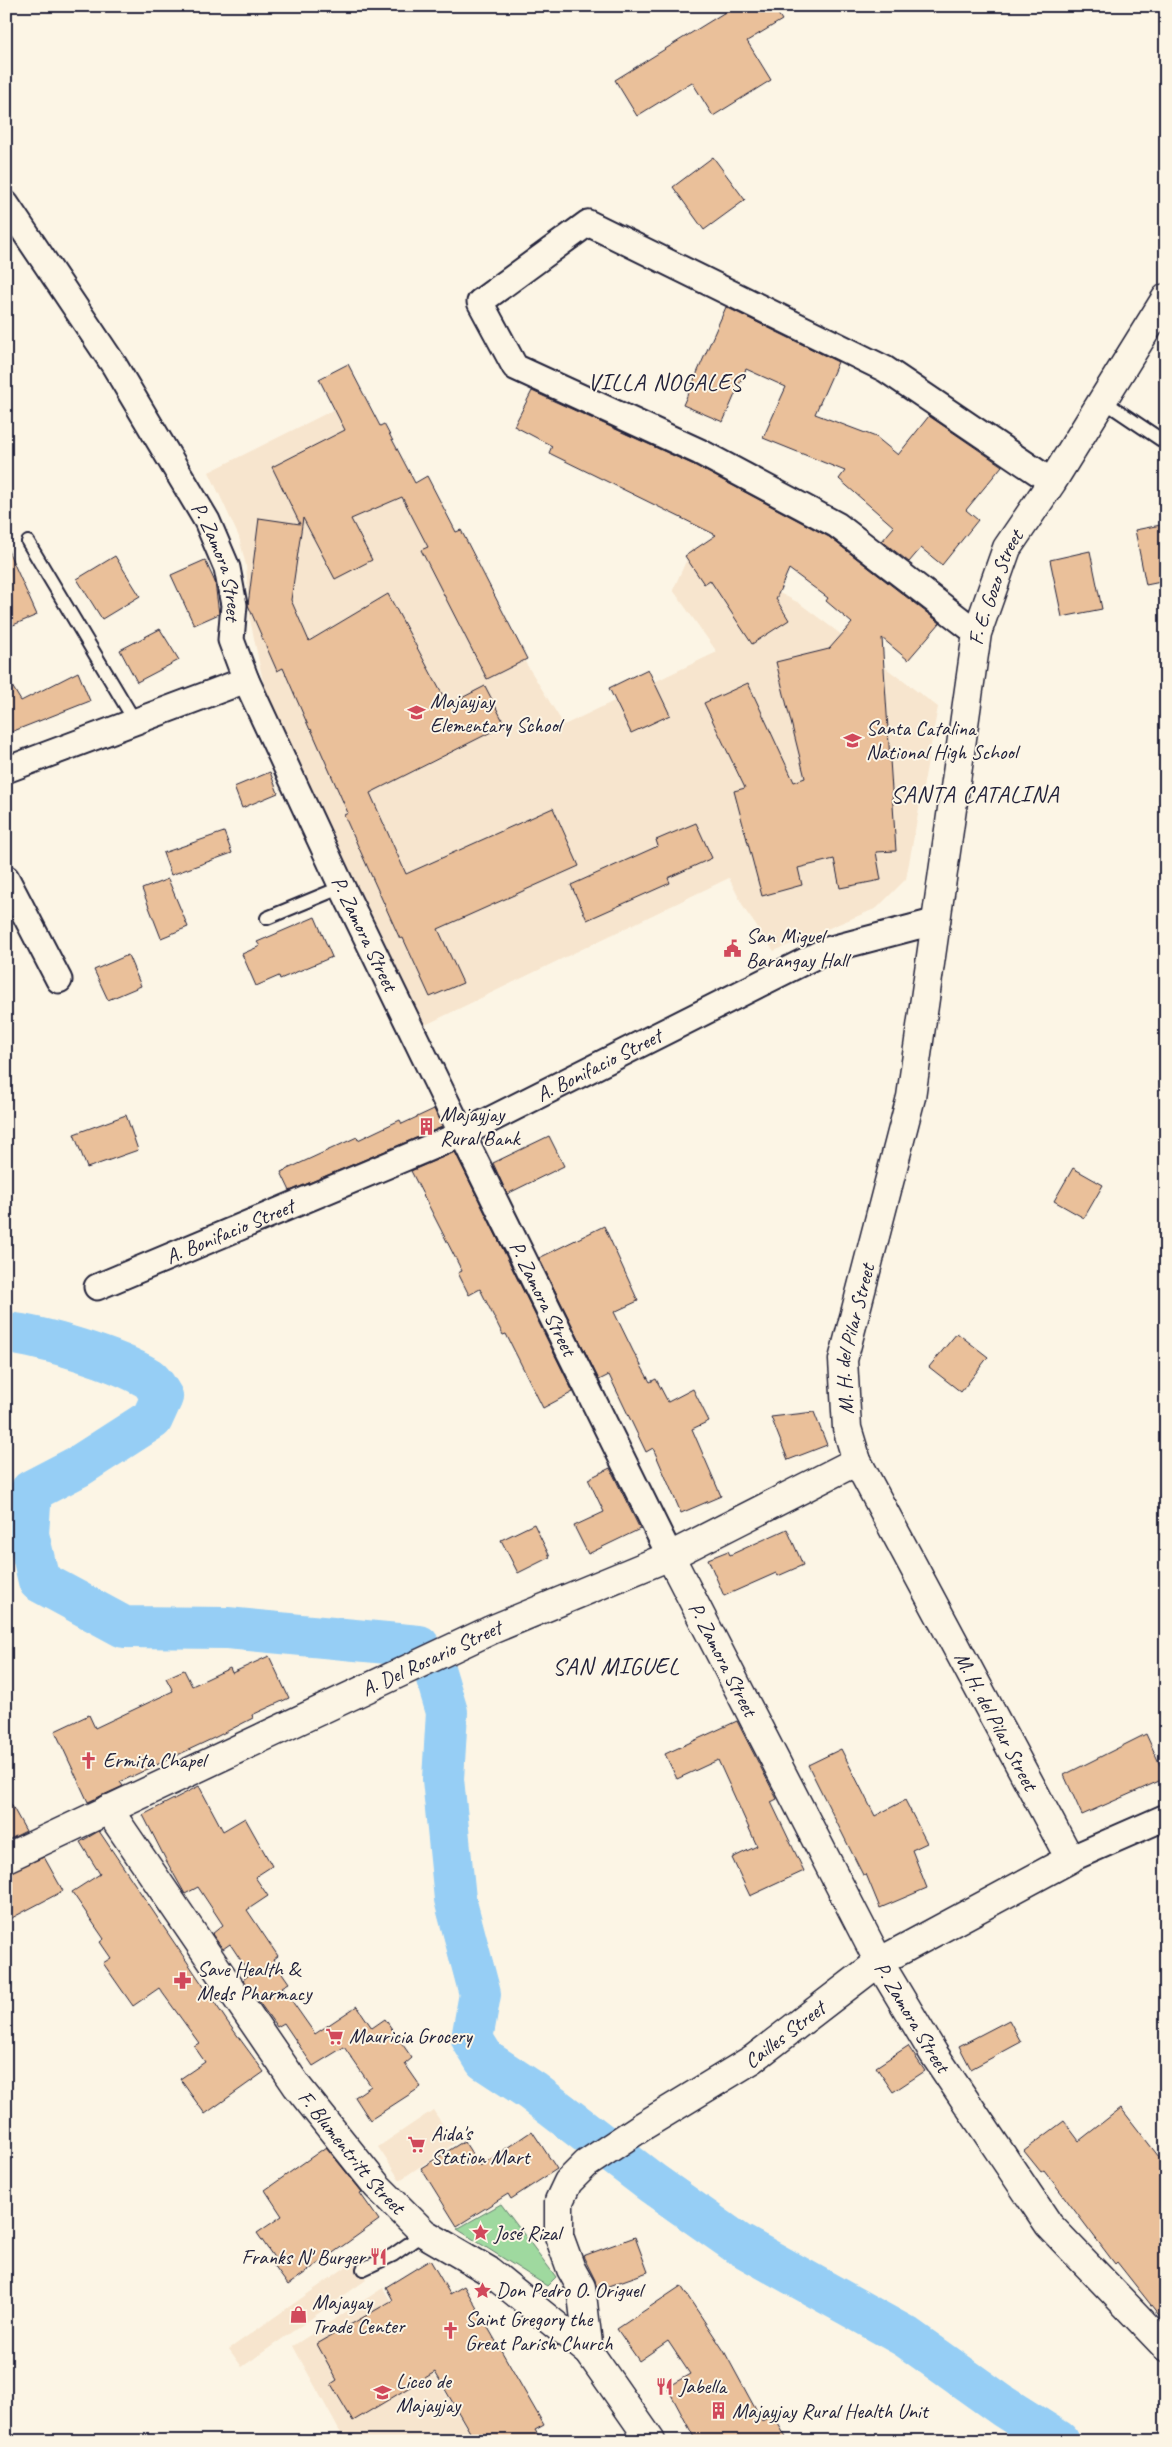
<svg xmlns="http://www.w3.org/2000/svg" width="1172" height="2447" viewBox="0 0 1172 2447" font-family="Caveat,sans-serif">
<rect width="100%" height="100%" fill="#fcf5e5"/>
<filter id="ink" filterUnits="userSpaceOnUse"><feTurbulence type="fractalNoise" baseFrequency=".02" numOctaves="2"/><feDisplacementMap in="SourceGraphic" scale="10" xChannelSelector="R" yChannelSelector="G"/><feConvolveMatrix kernelMatrix="1 2 1 2 8 2 1 2 1" color-interpolation-filters="sRGB"/></filter>
<g filter="url(#ink)">
<!-- built -->
<path fill="#f7e5ce" d="M361 396 564 725 717 652 673 590 692 548 799 603 938 707 906 879 877 908 774 951 745 910 729 878 417 1029 264 686 250 619 246 566 239 537 209 472Z
M433 2110 455 2143 400 2180 378 2147Z
M353 2262 366 2280 242 2367 229 2349Z
M383 2288 474 2441H345L293 2346Z"/>
<!-- green -->
<path fill="#9fd99f" stroke="#607e6d" d="M501 2204 556 2277 547 2286 457 2229Z"/>
<g fill="none" stroke-linecap="round" stroke-linejoin="round">
<!-- river -->
<path stroke="#96cef5" stroke-width="42" d="M6 1333C44 1337 116 1359 148 1378 154 1382 158 1391 162 1397L152 1419 79 1466 31 1491 28 1534 39 1581 124 1627 227 1628 419 1646 435 1672 447 1712 443 1779 455 1899 480 1994 472 2039 485 2060 532 2091 652 2183 737 2243 906 2337 1004 2407 1058 2441"/>
</g>
<!-- building -->
<path fill="#eac09a" stroke="#22223b" d="M735 6H773L782 20 747 41 771 80 713 116 692 82 637 116 615 80Z
M713 157 745 200 704 230 673 187Z
M726 307 838 362 815 414 876 437 898 455 929 416 1002 466 966 510 978 520 942 565 921 548 909 562 882 541 894 527 839 479 845 471 763 438 786 387 746 369 723 422 683 405Z
M348 364 380 426 384 424 415 483 427 476 456 532 461 530 527 659 487 679 421 550 428 547 402 497 351 519 372 560 335 579 303 518 291 600 309 641 388 594 448 705 485 686 505 725 370 793 406 874 553 808 579 866 438 929 463 983 430 997 403 938 400 939 344 815 348 813 311 729 310 730 283 668 277 671 248 605 259 518 300 524 272 467 345 430 319 379Z
M532 391 694 465 829 537 940 623 908 660 882 638 896 851 876 852 881 880 840 888 834 859 798 868 802 885 762 896 734 791 745 788 704 703 748 683 794 782 805 778 776 662 829 649 852 623 826 601 828 598 789 569 776 599 789 620 752 644 710 580 704 584 685 556 716 535 549 453 552 446 514 426Z
M1166 524V581L1146 585 1135 530Z
M6 546 37 615 6 628Z
M1090 551 1102 609 1062 617 1050 560Z
M115 556 140 596 102 619 77 579Z
M205 560 215 582 219 614 194 625 171 575Z
M160 629 179 660 137 682 120 650Z
M648 669 670 715 631 733 609 688Z
M78 672 90 701 6 734V676L21 701Z
M270 772 278 793 242 808 234 787Z
M696 823 712 858 668 878 670 883 587 920 571 885 658 846 656 840Z
M224 832 232 853 171 875 163 853Z
M168 879 188 927 161 938 142 889Z
M315 917 332 957 280 979 279 976 256 986 242 954 260 946 257 942Z
M128 955 141 986 108 1000 94 970Z
M434 1109 442 1127 290 1191 281 1172 357 1137 358 1140 400 1120 402 1124Z
M126 1115 138 1150 87 1168 74 1134Z
M549 1136 564 1166 507 1194 493 1163Z
M455 1152 573 1392 543 1408 506 1334 503 1335 480 1289 469 1295 458 1273 462 1271 411 1171Z
M1073 1168 1103 1185 1084 1218 1054 1201Z
M604 1226 638 1301 614 1312 633 1351 650 1382 656 1379 668 1402 693 1389 709 1421 692 1429 721 1496 681 1513 653 1448 646 1452 609 1375 599 1380 539 1258Z
M957 1333 988 1357 961 1392 929 1367Z
M814 1412 827 1445 788 1460 771 1417Z
M610 1468 640 1529 588 1554 574 1526 604 1512 588 1479Z
M534 1524 550 1557 518 1573 501 1540Z
M787 1529 803 1565 778 1576 776 1573 724 1596 708 1559 728 1551 730 1555Z
M269 1656 289 1698 252 1715 253 1718 216 1737 120 1782 123 1786 88 1802 55 1731 89 1715 95 1728 173 1691 166 1678 184 1670 192 1686 230 1668 232 1673Z
M737 1721 777 1799 771 1802 804 1871 750 1896 732 1858 757 1846 718 1760 677 1779 665 1754Z
M1146 1734 1166 1778 1082 1815 1064 1775Z
M841 1749 875 1816 905 1800 927 1843 912 1850 927 1888 880 1908 866 1874 863 1875 808 1765Z
M199 1786 223 1831 245 1818 272 1866 255 1877 268 1896 247 1910 278 1956 273 1960 289 1983 282 1987 315 2034 357 2006 372 2028 385 2019 412 2058 405 2064 421 2087 370 2120 355 2097 371 2086 344 2047 313 2066 284 2023 277 2027 243 1980 250 1974 230 1944 223 1949 212 1934 223 1925 198 1887 185 1894 167 1862 143 1815Z
M6 1795 26 1831 6 1841Z
M99 1831 229 2024 264 2072 205 2114 180 2079 205 2062 194 2046 199 2043 159 1988 133 2006 103 1963 111 1958 100 1942 104 1939 72 1892 100 1874 80 1842Z
M44 1857 63 1891 6 1921V1873Z
M1009 2020 1021 2042 971 2069 959 2046Z
M908 2046 925 2071 893 2092 876 2067Z
M1121 2108 1166 2166V2324L1117 2262 1115 2264 1044 2170 1041 2172 1024 2151 1064 2121 1079 2141Z
M532 2131 557 2169 511 2199 508 2194 457 2226 421 2168 464 2141 480 2166Z
M326 2147 362 2192 360 2193 379 2220 288 2285 271 2262 275 2259 257 2233 282 2216 265 2190Z
M635 2237 648 2272 597 2290 595 2280 583 2256Z
M430 2260 450 2294 464 2286 544 2425 535 2430 542 2441H475L435 2372 353 2421 331 2384 337 2380 317 2344 393 2300 386 2287Z
M681 2286 724 2351 762 2421 773 2415 788 2441H696L667 2387 690 2374 668 2341 639 2361 617 2329Z"/>
<g fill="none" stroke-linecap="round" stroke-linejoin="round">
<defs>
<path id="lane" d="M1102 400 1166 443
M28 542 136 723
M267 918 342 887
M363 2269 393 2255 424 2233"/>
<g id="street">
<path id="s1" d="M6 204 114 365 207 521 227 568 234 605 231 640 246 680 342 887 462 1134 670 1556"/>
<path d="M977 633 837 525 700 452 515 367 480 302 588 223 885 369 1052 482"/>
<path d="M6 770 246 680"/>
<path d="M6 878 59 980"/>
<path id="s2" d="M97 1287 462 1134 827 950 937 921"/>
<path d="M1070 1859 1166 1817"/>
</g>
<g id="secondary">
<path id="s3" d="M670 1556 879 1962 934 2054 1049 2225 1166 2347"/>
<path id="s4" d="M108 1809 297 2086 377 2186 424 2233 489 2271 589 2352 651 2441"/>
<path id="s5" d="M6 1858 491 1630 670 1556 857 1461"/>
<path id="s6" d="M589 2352 581 2287 571 2269 559 2236V2201L568 2182 586 2164 643 2126 753 2059 879 1962 1070 1859 857 1461 847 1428 843 1360 911 1097 977 633 1007 548 1052 482 1166 298"/>
</g>
</defs>
<!-- lane casing -->
<use href="#lane" stroke="#22223b" stroke-width="16"/>
<!-- street casing -->
<use href="#street" stroke="#22223b" stroke-width="29"/>
<!-- secondary casing -->
<use href="#secondary" stroke="#22223b" stroke-width="31"/>
<!-- lane -->
<use href="#lane" stroke="#fcf5e5" stroke-width="12"/>
<!-- street -->
<use href="#street" stroke="#fcf5e5" stroke-width="25"/>
<!-- secondary -->
<use href="#secondary" stroke="#fcf5e5" stroke-width="28"/>
</g>
</g>
<!-- icons -->
<defs>
<symbol id="school-bare" viewBox="-9 -9 18 18"><path d="M0-5L7-2L0 1L-7-2ZM-4 1L0 2.5L4 1V4Q0 6-4 4Z" fill="#d1495b" stroke="#fcf5e5" stroke-width="2.5" paint-order="stroke"/></symbol>
<symbol id="civic-bare" viewBox="-9 -9 18 18"><path d="M-.6-6.5H3V-4.5H.6V-3L4-1V1h2V6H-6V1h2V-1L-.6-3ZM-1.2 2.5V6h2.4V2.5Z" fill="#d1495b" stroke="#fcf5e5" stroke-width="2.5" paint-order="stroke"/></symbol>
<symbol id="building-bare" viewBox="-9 -9 18 18"><path d="M-4-6H4V6H1V3H-1V6H-4ZM-2.5-4.3h1.7v1.8h-1.7ZM.8-4.3h1.7v1.8H.8ZM-2.5-1h1.7V.8h-1.7ZM.8-1h1.7V.8H.8Z" fill="#d1495b" stroke="#fcf5e5" stroke-width="2.5" paint-order="stroke"/></symbol>
<symbol id="church-bare" viewBox="-9 -9 18 18"><path d="M-1.2-6h2.4v3.5h3.3v2.4h-3.3V6h-2.4V-.1h-3.3v-2.4h3.3Z" fill="#d1495b" stroke="#fcf5e5" stroke-width="2.5" paint-order="stroke"/></symbol>
<symbol id="pharmacy-bare" viewBox="-9 -9 18 18"><path d="M-2-6h4v4h4v4h-4v4h-4v-4h-4v-4h4Z" fill="#d1495b" stroke="#fcf5e5" stroke-width="2.5" paint-order="stroke"/></symbol>
<symbol id="supermarket-bare" viewBox="-9 -9 18 18"><path d="M-6-5.5h2.5l.6 2H6L4.5 2H-2.5L-4.4-4H-6ZM-1.5 3.2a1.3 1.3 0 1 0 .1 0ZM3 3.2a1.3 1.3 0 1 0 .1 0Z" fill="#d1495b" stroke="#fcf5e5" stroke-width="2.5" paint-order="stroke"/></symbol>
<symbol id="sight-bare" viewBox="-9 -9 18 18"><path d="M0-6L1.8-2.2L6-1.7L2.9 1.2L3.7 5.4L0 3.3L-3.7 5.4L-2.9 1.2L-6-1.7L-1.8-2.2Z" fill="#d1495b" stroke="#fcf5e5" stroke-width="2.5" paint-order="stroke"/></symbol>
<symbol id="restaurant-bare" viewBox="-9 -9 18 18"><path d="M-5-6h1v4h1v-4h1v4h1v-4h1v5L-1.5 .5V6h-2V.5L-5-1ZM5-6V6H3V1.5H1.5Q1.5-4 5-6Z" fill="#d1495b" stroke="#fcf5e5" stroke-width="2.5" paint-order="stroke"/></symbol>
<symbol id="shop-bare" viewBox="-9 -9 18 18"><path d="M-5-2.5h2.3a2.7 3.5 0 0 1 5.4 0H5L5.5 6h-11ZM-1.5-2.5h3a1.5 2.3 0 0 0-3 0Z" fill="#d1495b" stroke="#fcf5e5" stroke-width="2.5" paint-order="stroke"/></symbol>
</defs>
<g fill-rule="evenodd">
<use href="#school-bare" x="404" y="700" width="25" height="25"/>
<use href="#school-bare" x="840" y="728" width="25" height="25"/>
<use href="#civic-bare" x="720" y="936" width="25" height="25"/>
<use href="#building-bare" x="414" y="1114" width="25" height="25"/>
<use href="#church-bare" x="76" y="1748" width="25" height="25"/>
<use href="#pharmacy-bare" x="170" y="1968" width="25" height="25"/>
<use href="#supermarket-bare" x="322" y="2024" width="25" height="25"/>
<use href="#supermarket-bare" x="404" y="2132" width="25" height="25"/>
<use href="#sight-bare" x="468" y="2220" width="25" height="25"/>
<use href="#restaurant-bare" x="366" y="2244" width="25" height="25"/>
<use href="#sight-bare" x="470" y="2278" width="25" height="25"/>
<use href="#shop-bare" x="286" y="2302" width="25" height="25"/>
<use href="#church-bare" x="438" y="2318" width="25" height="25"/>
<use href="#restaurant-bare" x="652" y="2374" width="25" height="25"/>
<use href="#school-bare" x="370" y="2380" width="25" height="25"/>
<use href="#building-bare" x="706" y="2398" width="25" height="25"/>
</g>
<g text-anchor="middle" stroke-width="4" stroke-linejoin="round" paint-order="stroke">
<!-- street labels -->
<g font-size="21" fill="#22223b" stroke="#fcf5e5">
<text dy="7" stroke="none"><textPath href="#s1" startOffset="418">P. Zamora Street</textPath></text>
<text dy="7" stroke="none"><textPath href="#s6" startOffset="2119">F. E. Gozo Street</textPath></text>
<text dy="7" stroke="none"><textPath href="#s1" startOffset="822">P. Zamora Street</textPath></text>
<text dy="7" stroke="none"><textPath href="#s2" startOffset="549">A. Bonifacio Street</textPath></text>
<text dy="7" stroke="none"><textPath href="#s2" startOffset="144">A. Bonifacio Street</textPath></text>
<text dy="7" stroke="none"><textPath href="#s1" startOffset="1228">P. Zamora Street</textPath></text>
<text dy="7" stroke="none"><textPath href="#s6" startOffset="1352">M. H. del Pilar Street</textPath></text>
<text dy="7" stroke="none"><textPath href="#s5" startOffset="470">A. Del Rosario Street</textPath></text>
<text dy="7" stroke="none"><textPath href="#s3" startOffset="116">P. Zamora Street</textPath></text>
<text transform="translate(996 1721) rotate(62)" y="7">M. H. del Pilar Street</text>
<text dy="7" stroke="none"><textPath href="#s3" startOffset="521">P. Zamora Street</textPath></text>
<text dy="7" stroke="none"><textPath href="#s6" startOffset="440">Cailles Street</textPath></text>
<text dy="7" stroke="none"><textPath href="#s4" startOffset="421">F. Blumentritt Street</textPath></text>
</g>
<!-- poi labels -->
<g font-size="21" fill="#22223b" stroke="#fcf5e5" text-anchor="start">
<text x="430" y="708">Majayjay<tspan x="430" dy="24">Elementary School</tspan></text>
<text x="866" y="735">Santa Catalina<tspan x="866" dy="24">National High School</tspan></text>
<text x="746" y="943">San Miguel<tspan x="746" dy="24">Barangay Hall</tspan></text>
<text x="440" y="1121">Majayjay<tspan x="440" dy="24">Rural Bank</tspan></text>
<text x="103" y="1767">Ermita Chapel</text>
<text x="197" y="1976">Save Health &amp;<tspan x="197" dy="24">Meds Pharmacy</tspan></text>
<text x="349" y="2043">Mauricia Grocery</text>
<text x="431" y="2140">Aida's<tspan x="431" dy="24">Station Mart</tspan></text>
<text x="494" y="2240">José Rizal</text>
<text x="365" y="2264" text-anchor="end">Franks N' Burger</text>
<text x="496" y="2297">Don Pedro O. Origuel</text>
<text x="312" y="2309">Majayay<tspan x="312" dy="24">Trade Center</tspan></text>
<text x="465" y="2326">Saint Gregory the<tspan x="465" dy="24">Great Parish Church</tspan></text>
<text x="396" y="2388">Liceo de<tspan x="396" dy="24">Majayjay</tspan></text>
<text x="679" y="2393">Jabella</text>
<text x="732" y="2418">Majayjay Rural Health Unit</text>
</g>
<!-- quarter labels -->
<g font-size="24" letter-spacing="1" fill="#22223b" stroke="#fcf5e5">
<text x="665" y="390">VILLA NOGALES</text>
<text x="975" y="802">SANTA CATALINA</text>
<text x="616" y="1674">SAN MIGUEL</text>
</g>
</g>
<!-- margin -->
<rect width="1172" height="2447" fill="none" stroke="#fcf5e5" stroke-width="25"/>
<rect x="12" y="12" width="1147" height="2422" fill="none" stroke="#22223b" stroke-width="2" filter="url(#ink)"/>
</svg>
